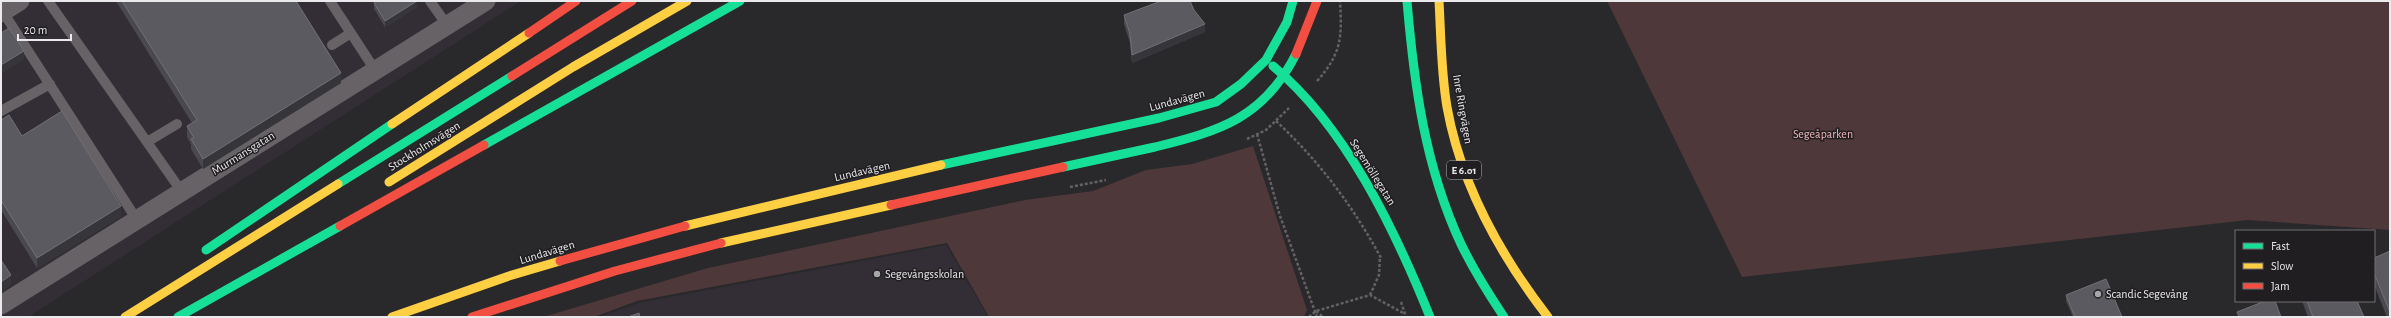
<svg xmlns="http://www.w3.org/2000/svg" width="2391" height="318" viewBox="0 0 2391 318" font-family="'Alegreya Sans',sans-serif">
<rect width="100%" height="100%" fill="#29282a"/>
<!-- built -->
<path fill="#332e36" d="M1 1H521L28 317H1Z
M946 245 988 317H600L638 303Z"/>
<!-- green -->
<path fill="#4e383a" d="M1607 1H2390V230L2248 220 1742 277Z
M1253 146 1307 310 1304 317H989L947 243 637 301 594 317H543L708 268 1025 200 1093 191 1146 170 1192 164Z"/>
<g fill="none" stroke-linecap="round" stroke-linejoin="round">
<!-- path -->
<path stroke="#646163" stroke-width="2.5" stroke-dasharray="3 2" stroke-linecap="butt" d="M1317 81C1342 53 1342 37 1340 1
M1276 121C1319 161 1353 206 1381 258
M1257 134 1280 216 1317 317
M1247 139 1266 130 1289 108
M1070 187 1106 180
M1370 295 1379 275 1380 256
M1401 302 1406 317
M1316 311 1323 317
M1309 317 1316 311 1370 295 1405 314"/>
<!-- lane -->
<path stroke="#666265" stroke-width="10" d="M48 1 182 192
M330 1 375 70
M430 1 447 25
M3 12 137 220
M332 45 351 33
M1 111 50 84
M147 142 177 124"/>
<!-- street -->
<path stroke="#666265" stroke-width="19" d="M1 13 20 1
M1 305 486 1"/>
<!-- fast -->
<path stroke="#16e098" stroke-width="9" d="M1407 1C1414 84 1425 167 1461 244 1473 269 1488 293 1504 317
M1273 66C1346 127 1395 230 1430 317
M484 145 740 1
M941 165 1159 118 1216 102 1241 84 1266 60 1287 22 1293 1
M1063 167C1094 160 1124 154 1155 147 1220 131 1264 118 1296 54
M338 184 512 76
M206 250 392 124
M178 317 340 226"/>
<!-- slow -->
<path stroke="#ffcf43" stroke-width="9" d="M1439 1C1441 36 1441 72 1447 107 1461 185 1500 255 1548 317
M392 124 529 33
M389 182 573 67 687 1
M685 226 941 165
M721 243 891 205
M125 317 338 184
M392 317 509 276 560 261"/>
<!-- jam -->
<path stroke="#f24e42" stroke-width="9" d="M529 33 576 1
M1296 54 1317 1
M512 76 632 1
M891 205 1063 167
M340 226 484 145
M560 261 685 226
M472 317 615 271 721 243"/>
</g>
<!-- wall -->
<path fill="#4a494f" d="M116 1H296L341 83 203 169 191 149V144L187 137V126L192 123Z
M374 3 417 7 385 27 374 9Z
M1124 15 1205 32 1132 63 1130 43 1124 24Z
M1 120 22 136 121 216 37 268 1 210Z
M2390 251V317H2387L2374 285V258Z
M2066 295 2122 317H2073L2066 301Z
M2302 301H2357L2364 317H2308Z"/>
<!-- shaded-wall -->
<path fill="#363539" d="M417 1V7L385 27V21Z
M1205 24V32L1132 63V55Z
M24 51V60L1 74V65Z
M341 73V83L203 169V159Z
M121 206V216L37 268V258Z
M11 275V285L1 292V282Z"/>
<!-- building -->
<path fill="#5b5a60" stroke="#727175" d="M122 1H296L341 73 203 159 191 139 194 138 187 126 197 120Z
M378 1H417L385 21 374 3Z
M1161 1H1190L1194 10 1205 24 1132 55 1130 34 1124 15Z
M9 28 24 51 1 65V33Z
M62 111 121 206 37 258 1 200V120L9 115 22 136Z
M2390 251V312L2374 273V258Z
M1 260 11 275 1 282Z
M2106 279 2122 317H2075L2066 295Z
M2265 301H2275L2281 317H2239L2237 312Z
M2307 301H2357L2364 317H2313Z
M639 313 640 317H628Z"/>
<!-- markers -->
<g fill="#a6a5a7" stroke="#201e21" stroke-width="1.5">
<circle cx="877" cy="274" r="4"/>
<circle cx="2098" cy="294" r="4"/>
</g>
<g text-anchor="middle" stroke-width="3" stroke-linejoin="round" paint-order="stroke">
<!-- shield labels -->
<rect fill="#201e21" stroke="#adacae" stroke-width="1" x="1447" y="161" width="34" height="18" rx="3"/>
<g font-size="11" font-weight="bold" fill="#eae9eb">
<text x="1464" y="174">E 6.01</text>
</g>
<!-- street labels -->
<g font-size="12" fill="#eae9eb" stroke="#201e21">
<text transform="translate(1177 100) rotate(-15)" y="4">Lundavägen</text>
<text transform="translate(1463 109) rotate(80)" y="4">Inre Ringvägen</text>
<text transform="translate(424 146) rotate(-32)" y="4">Stockholmsvägen</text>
<text transform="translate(243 153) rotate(-32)" y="4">Murmansgatan</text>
<text transform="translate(862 171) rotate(-13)" y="4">Lundavägen</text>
<text transform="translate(1373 172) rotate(58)" y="4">Segemöllegatan</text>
<text transform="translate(547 252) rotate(-17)" y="4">Lundavägen</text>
</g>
<!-- park labels -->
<g font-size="12" fill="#f6b7bc" stroke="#201e21">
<text x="1823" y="138">Segeåparken</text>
</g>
<!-- poi labels -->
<g font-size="12" fill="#eae9eb" stroke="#201e21" text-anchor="start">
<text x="885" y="278">Segevångsskolan</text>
<text x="2106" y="298">Scandic Segevång</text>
</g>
</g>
<!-- border -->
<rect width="2391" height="318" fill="none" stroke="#eae9eb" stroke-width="4"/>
<!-- legend -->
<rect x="2235" y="230" width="140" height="72" fill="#201e21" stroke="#716f72"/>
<rect x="2243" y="243" width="20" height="6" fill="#16e098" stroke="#716f72"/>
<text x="2271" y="250" font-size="12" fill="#eae9eb">Fast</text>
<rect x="2243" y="263" width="20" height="6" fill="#ffcf43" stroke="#716f72"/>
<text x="2271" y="270" font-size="12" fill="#eae9eb">Slow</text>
<rect x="2243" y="283" width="20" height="6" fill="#f24e42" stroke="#716f72"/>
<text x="2271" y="290" font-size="12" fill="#eae9eb">Jam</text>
<!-- scale -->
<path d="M18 34v6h53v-6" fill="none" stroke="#eae9eb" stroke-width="2"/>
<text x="24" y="34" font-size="12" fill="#eae9eb" stroke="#201e21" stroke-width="3" paint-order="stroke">20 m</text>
</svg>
